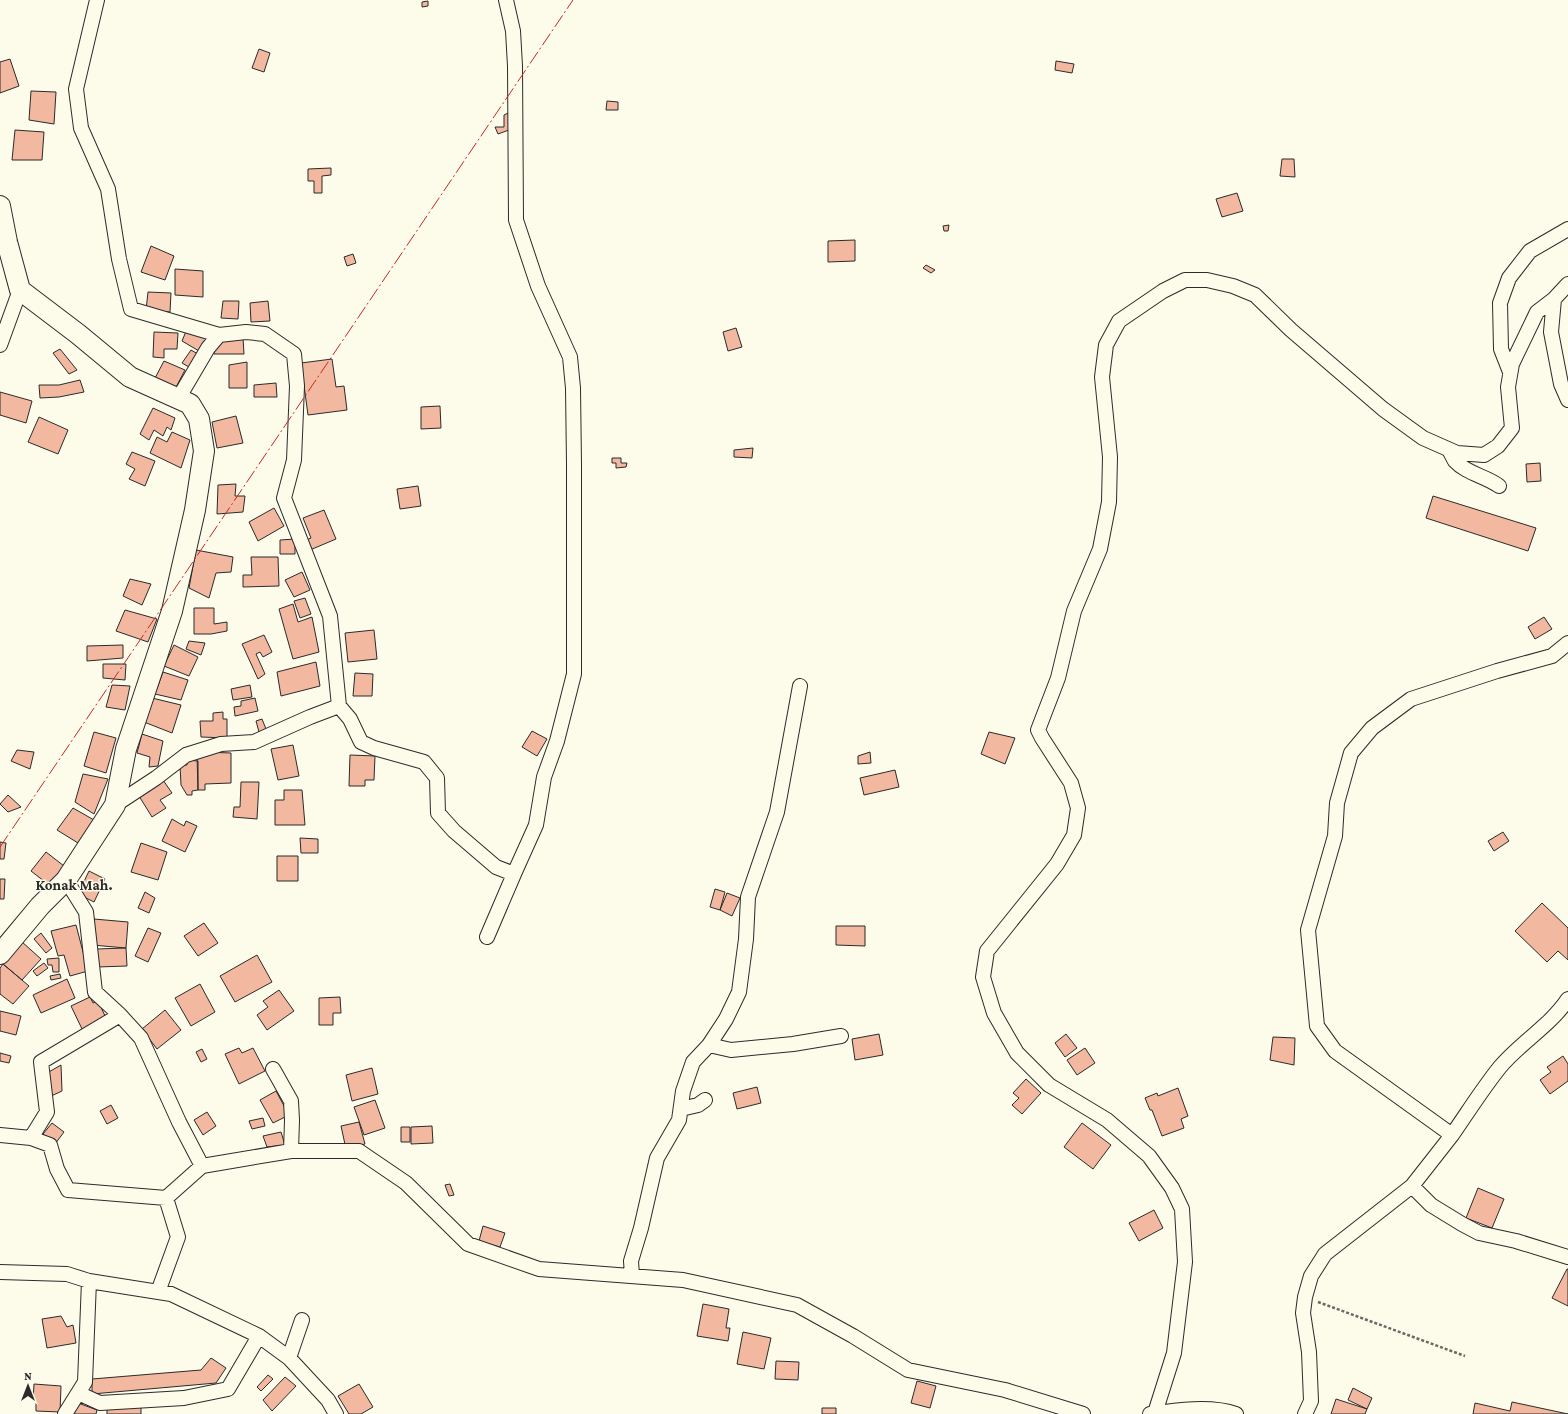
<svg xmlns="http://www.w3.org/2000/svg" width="1568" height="1414" viewBox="0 0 1568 1414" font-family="'Crimson Pro',serif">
<rect width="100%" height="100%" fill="#fdfbea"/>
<!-- building -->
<path fill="#f2b8a0" stroke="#2b2b2b" d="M428 1V6L422 7V2Z
M259 49 270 53 264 72 252 68Z
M10 59 19 86 0 93V62Z
M1056 61 1074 64 1072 73 1055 70Z
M31 91 56 92 54 124 29 120Z
M607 101 618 102V110H606Z
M510 112 509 130 498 134 495 127H504V115Z
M15 130 44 132 42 160H12Z
M1282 159H1294L1295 177 1280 176Z
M331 168V175L322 176V193H314V181H308V169Z
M1237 193 1243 211 1222 217 1216 199Z
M949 225 948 231H944L943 226Z
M855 240V261L828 262V241Z
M151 246 174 256 165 280 141 272Z
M353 254 356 263 347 266 344 257Z
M926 265 935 270 931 273 923 268Z
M175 269 203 271V297L175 295Z
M148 292 171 293 170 312 146 310Z
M223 301H239L238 319 221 318Z
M268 301 270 321 251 322 250 303Z
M736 328 742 347 728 351 723 332Z
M187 329 207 337 199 351 182 341Z
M154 332 178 333 177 349H164V358L153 357Z
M243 338 244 354H214L215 340Z
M60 349 77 370 69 374 53 353Z
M191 350 198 354 189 367 182 363Z
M332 359 336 387 344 386 347 410 308 415 301 363Z
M164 361 185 370 174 391 154 380Z
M247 362V388H229V365Z
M80 380 84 392 59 397 40 398 39 385H59Z
M276 383 277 397H254V385Z
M0 392 32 401 26 423 0 415Z
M440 406 441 428 421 429V407Z
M153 408 175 418 171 430 167 427 163 436 154 430 149 440 140 434Z
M236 416 243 443 217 448 212 422Z
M39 417 68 430 58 454 28 442Z
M172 432 190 440 181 468 150 453 157 437 167 442Z
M753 448 752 458 734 457V450Z
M132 452 155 461 145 486 129 479 135 469 126 464Z
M612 458H621V463H627L626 467 616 468V463H612Z
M1540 463 1541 481 1527 482 1526 464Z
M236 484 235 496H245L243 512 217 514 218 485Z
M418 486 421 506 400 509 397 489Z
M1433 496 1536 528 1528 551 1426 518Z
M274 508 284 526 258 541 249 522Z
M324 510 336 539 310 550 306 540 311 538 303 518Z
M295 539V554H280V540Z
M196 550 233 557 231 572 216 573 209 598 189 588Z
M251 557H278L279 586 243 587V575H252Z
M302 572 310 590 294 597 285 580Z
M130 579 151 584 142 605 123 596Z
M305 598 311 614 300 618 294 601Z
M293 604 298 622 312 617 319 652 293 659 279 609Z
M194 608H214V624L227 622V631L211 634H194Z
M125 610 157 619 148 642 116 631Z
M1544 617 1552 629 1535 639 1528 627Z
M374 630 377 659 348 662 345 633Z
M264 635 272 652 263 657 260 652 256 654 265 674 258 679 242 644Z
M189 641 205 643 201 655 186 649Z
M123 645V658L87 661V646Z
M174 645 198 657 189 676 164 666Z
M316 662 320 686 281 696 277 672Z
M103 664H126L125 680 103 678Z
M163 672 188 680 181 700 155 694Z
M355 673 373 674 372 696H353Z
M112 685 130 686 125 710 106 707Z
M250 685 252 697 233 700 231 689Z
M152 698 181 705 172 733 144 722Z
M255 698 258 711 235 716 234 707 241 706V701Z
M223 712V719H227V738L201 737 200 721H213V713Z
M262 719 266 729 259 732 256 721Z
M532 731 547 739 537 756 522 747Z
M94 732 116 738 106 773 84 766Z
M989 732 1015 738 1005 764 981 754Z
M142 734 163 741 158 766 149 767 150 757 137 753Z
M293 745 299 776 278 780 271 749Z
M17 750 34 752 30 769 11 761Z
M205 752 231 753V783L205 784V790H198L197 755Z
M870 752 871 763 858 764V756Z
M350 755 375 756 374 780H365V786H349Z
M187 760 198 761V790L192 791V795H187L181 785 180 765H187Z
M895 770 899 787 864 795 860 778Z
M83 774 108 779 94 814 75 802Z
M163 780 172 793 160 800 166 808 152 817 139 796Z
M241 782H259L257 819 233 817 234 807H240Z
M284 790H302L305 825H275V800H284Z
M8 795 21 807 8 812 0 804Z
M73 808 94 820 78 843 57 830Z
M172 819 184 826 186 821 197 826 185 852 162 841Z
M1503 832 1509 841 1494 851 1488 841Z
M300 838 318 839V853H301Z
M0 842 6 843 4 859H0Z
M141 843 167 852 158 880 131 872Z
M46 852 64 866 49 885 31 871Z
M277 856H298V881H277Z
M89 871 105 879 94 902 78 894Z
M0 879H5L4 899H0Z
M715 889 725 892 720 910 710 907Z
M145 892 155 898 149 913 138 908Z
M727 893 740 898 732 916 720 910Z
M1542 903 1568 928V960L1558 951 1547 962 1515 931Z
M94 919 128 922 126 948 92 945Z
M204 923 218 943 198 956 184 936Z
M76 925 88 971 70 976 64 955 58 956 51 931Z
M836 926H865V946L836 945Z
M148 928 161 933 148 962 135 956Z
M41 933 52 948 46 953 34 939Z
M21 941 41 959 22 980 3 964Z
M126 948 127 966 97 967 96 949Z
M257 955 272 982 235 1002 220 976Z
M59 958V972H53L52 965H48L47 959Z
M44 963 48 968 37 976 33 971Z
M3 964 29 986 13 1004 0 994V968Z
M60 974 61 978 51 980 50 976Z
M67 979 75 998 41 1013 33 995Z
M200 984 215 1012 191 1026 175 998Z
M279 990 294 1011 267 1030 257 1015 268 1007 263 1001Z
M90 997 93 1003 98 1001 107 1020 83 1031 71 1006Z
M340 997 341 1013H333V1025H319V998Z
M165 1010 181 1030 157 1049 142 1029Z
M0 1011 21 1016 16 1035 0 1031Z
M879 1034 883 1055 855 1060 852 1039Z
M1066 1034 1077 1048 1065 1057 1055 1043Z
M1273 1037 1295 1038 1294 1065 1270 1060Z
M239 1048 242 1053 253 1048 265 1071 239 1084 225 1054Z
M1085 1048 1095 1063 1077 1075 1067 1060Z
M202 1049 207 1059 201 1062 196 1052Z
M0 1053 11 1056 9 1063 0 1061Z
M1563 1056 1568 1064V1081L1550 1094 1540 1080 1551 1072 1547 1067Z
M61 1065 62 1091 49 1097 47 1073Z
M372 1068 378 1094 352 1101 346 1075Z
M1026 1079 1041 1093 1022 1114 1012 1105 1019 1098 1013 1093Z
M757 1087 761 1103 737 1109 733 1093Z
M1178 1088 1188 1116 1181 1119 1184 1128 1162 1136 1152 1110H1150L1145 1098 1157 1093 1158 1096Z
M276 1091 289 1115 273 1123 260 1100Z
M375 1100 385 1128 364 1135 354 1107Z
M111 1105 118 1118 107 1124 100 1111Z
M207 1112 216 1126 203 1135 194 1120Z
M263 1118 265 1126 252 1129 249 1121Z
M359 1122 365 1144 346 1149 341 1126Z
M52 1123 64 1132 55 1144 43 1134Z
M1082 1123 1111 1145 1093 1169 1064 1147Z
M432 1126 433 1143 411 1144V1127Z
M401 1127H410V1142H401Z
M281 1132 285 1145 267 1147 263 1136Z
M450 1184 454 1195 449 1196 445 1185Z
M1478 1188 1504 1199 1492 1228 1466 1218Z
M1154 1210 1163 1228 1139 1241 1129 1223Z
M483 1226 505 1233 500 1247 479 1241Z
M1567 1269H1568V1306L1552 1298Z
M703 1304 729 1309 726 1328H730L728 1341 697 1336Z
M61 1316 67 1327 73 1325 76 1343 47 1348 42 1319Z
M743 1332 771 1338 764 1369 737 1364Z
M211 1358 226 1368 216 1383 92 1394V1379L201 1370Z
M776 1361 799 1362 798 1380 775 1379Z
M268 1375 273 1379 261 1391 257 1387Z
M285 1377 296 1386 272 1411 263 1400Z
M917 1381 936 1386 930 1408 911 1403Z
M34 1384 61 1386 60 1412 36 1411V1401H33Z
M359 1384 373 1407 361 1414H349L338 1396Z
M1353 1388 1372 1398 1367 1409 1348 1400Z
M1336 1399 1367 1409 1365 1414H1331Z
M1512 1402 1568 1414H1473L1475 1403 1510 1411Z
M78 1403 97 1410 96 1414H74Z
M141 1403V1414H107V1405Z
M822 1408H836V1414H822Z"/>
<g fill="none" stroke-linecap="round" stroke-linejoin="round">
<defs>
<path id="minor" d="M97 0 76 89 81 128 108 189 119 259 131 309 219 335
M506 0 513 31 515 66 516 220 538 286 570 357 573 388 574 464V674L557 741 544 777 536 825 514 874
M1568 284 1554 299 1551 332 1561 384 1568 400
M0 345 20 290
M1510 372 1501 349 1500 303 1509 278 1530 251 1568 229
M1449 450C1451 453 1453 458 1455 461 1467 474 1486 476 1499 486
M339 706 350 719 361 742 374 748 424 762 437 778 438 813 454 831 496 867 514 874 487 937
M115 805 156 778 186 755 221 744 254 742 310 717 339 706 330 616 284 498 294 460 297 386 294 354 265 334 246 332 219 335 208 348 178 399
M66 880 86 912 95 992 120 1015 141 1038 179 1122 202 1166 291 1151H359L406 1183 468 1244 539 1269 683 1280 797 1305 853 1336 908 1370 1005 1390 1083 1414
M709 1045 726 1019 739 992 746 939 748 897 777 812 800 686
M273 1069 291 1101 292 1120 291 1151
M681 1109 698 1105 705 1100
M0 1135 31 1138 50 1145 57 1169 68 1190 166 1198 178 1237 158 1292
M1452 1135C1468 1112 1483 1088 1500 1067 1521 1042 1550 1026 1568 999
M31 1138 47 1112 41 1062 120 1015
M1412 1186 1431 1205 1462 1224 1479 1233 1516 1241 1568 1257
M166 1198 202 1166
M0 1272 67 1274 89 1281 171 1294 259 1336 289 1358 328 1400 336 1414
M632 1275 631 1261 641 1228 657 1158 679 1120 683 1091 693 1062 709 1045 731 1050 793 1044 841 1036
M289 1358 302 1320
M78 1393 100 1403 184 1398 228 1389 259 1336
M1155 1413 1174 1353 1185 1262 1182 1209 1172 1188 1149 1156 1107 1120 1049 1085 1017 1053 994 1013 983 977 987 951 1057 864 1074 835 1078 808 1071 783 1042 738 1038 730 1058 678 1074 611 1100 549 1109 502 1110 457 1102 377 1106 345 1119 321 1163 291 1185 280H1207L1233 286 1255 295 1291 330 1383 409 1423 438 1457 453 1484 455 1498 446 1512 428 1508 387 1512 364 1537 312 1554 299
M65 1414 85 1382 89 1281
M1150 1414C1176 1410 1211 1405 1236 1414
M1305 1414 1311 1401 1309 1352 1303 1313 1305 1297 1311 1276 1325 1254 1412 1186 1452 1135 1335 1051 1317 1026 1308 930 1335 836 1337 803 1351 753 1372 728 1411 699 1497 671 1552 656 1568 643"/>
<path id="secondary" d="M0 206 7 242 20 290 78 334 130 377 190 404 199 419 204 451 195 510 172 611 126 749 115 805 66 880 40 906 0 954"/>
</defs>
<!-- minor casing -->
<use href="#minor" stroke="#2b2b2b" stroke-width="16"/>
<!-- secondary casing -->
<use href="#secondary" stroke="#2b2b2b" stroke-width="22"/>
<!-- path -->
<path stroke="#6a6964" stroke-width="2.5" stroke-dasharray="3 2" stroke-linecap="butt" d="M1318 1302 1465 1356"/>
<!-- minor -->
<use href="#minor" stroke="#fdfbea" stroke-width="14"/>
<!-- secondary -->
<use href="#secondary" stroke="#fdfbea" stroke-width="20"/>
<!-- power -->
<path stroke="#c62828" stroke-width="1" stroke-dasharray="14 3 2 3" stroke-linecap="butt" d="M0 847 573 0"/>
</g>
<g text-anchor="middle" stroke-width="3" stroke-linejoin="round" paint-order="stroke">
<!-- district labels -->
<g font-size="15" font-weight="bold" fill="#2b2b2b" stroke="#fdfbea">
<text x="74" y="890">Konak Mah.</text>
</g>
</g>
<!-- north arrow -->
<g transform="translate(28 1386)" stroke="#fdfbea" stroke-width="3" paint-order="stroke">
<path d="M0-3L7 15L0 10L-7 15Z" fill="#2b2b2b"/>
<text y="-6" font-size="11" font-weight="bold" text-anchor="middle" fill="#2b2b2b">N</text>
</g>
</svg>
